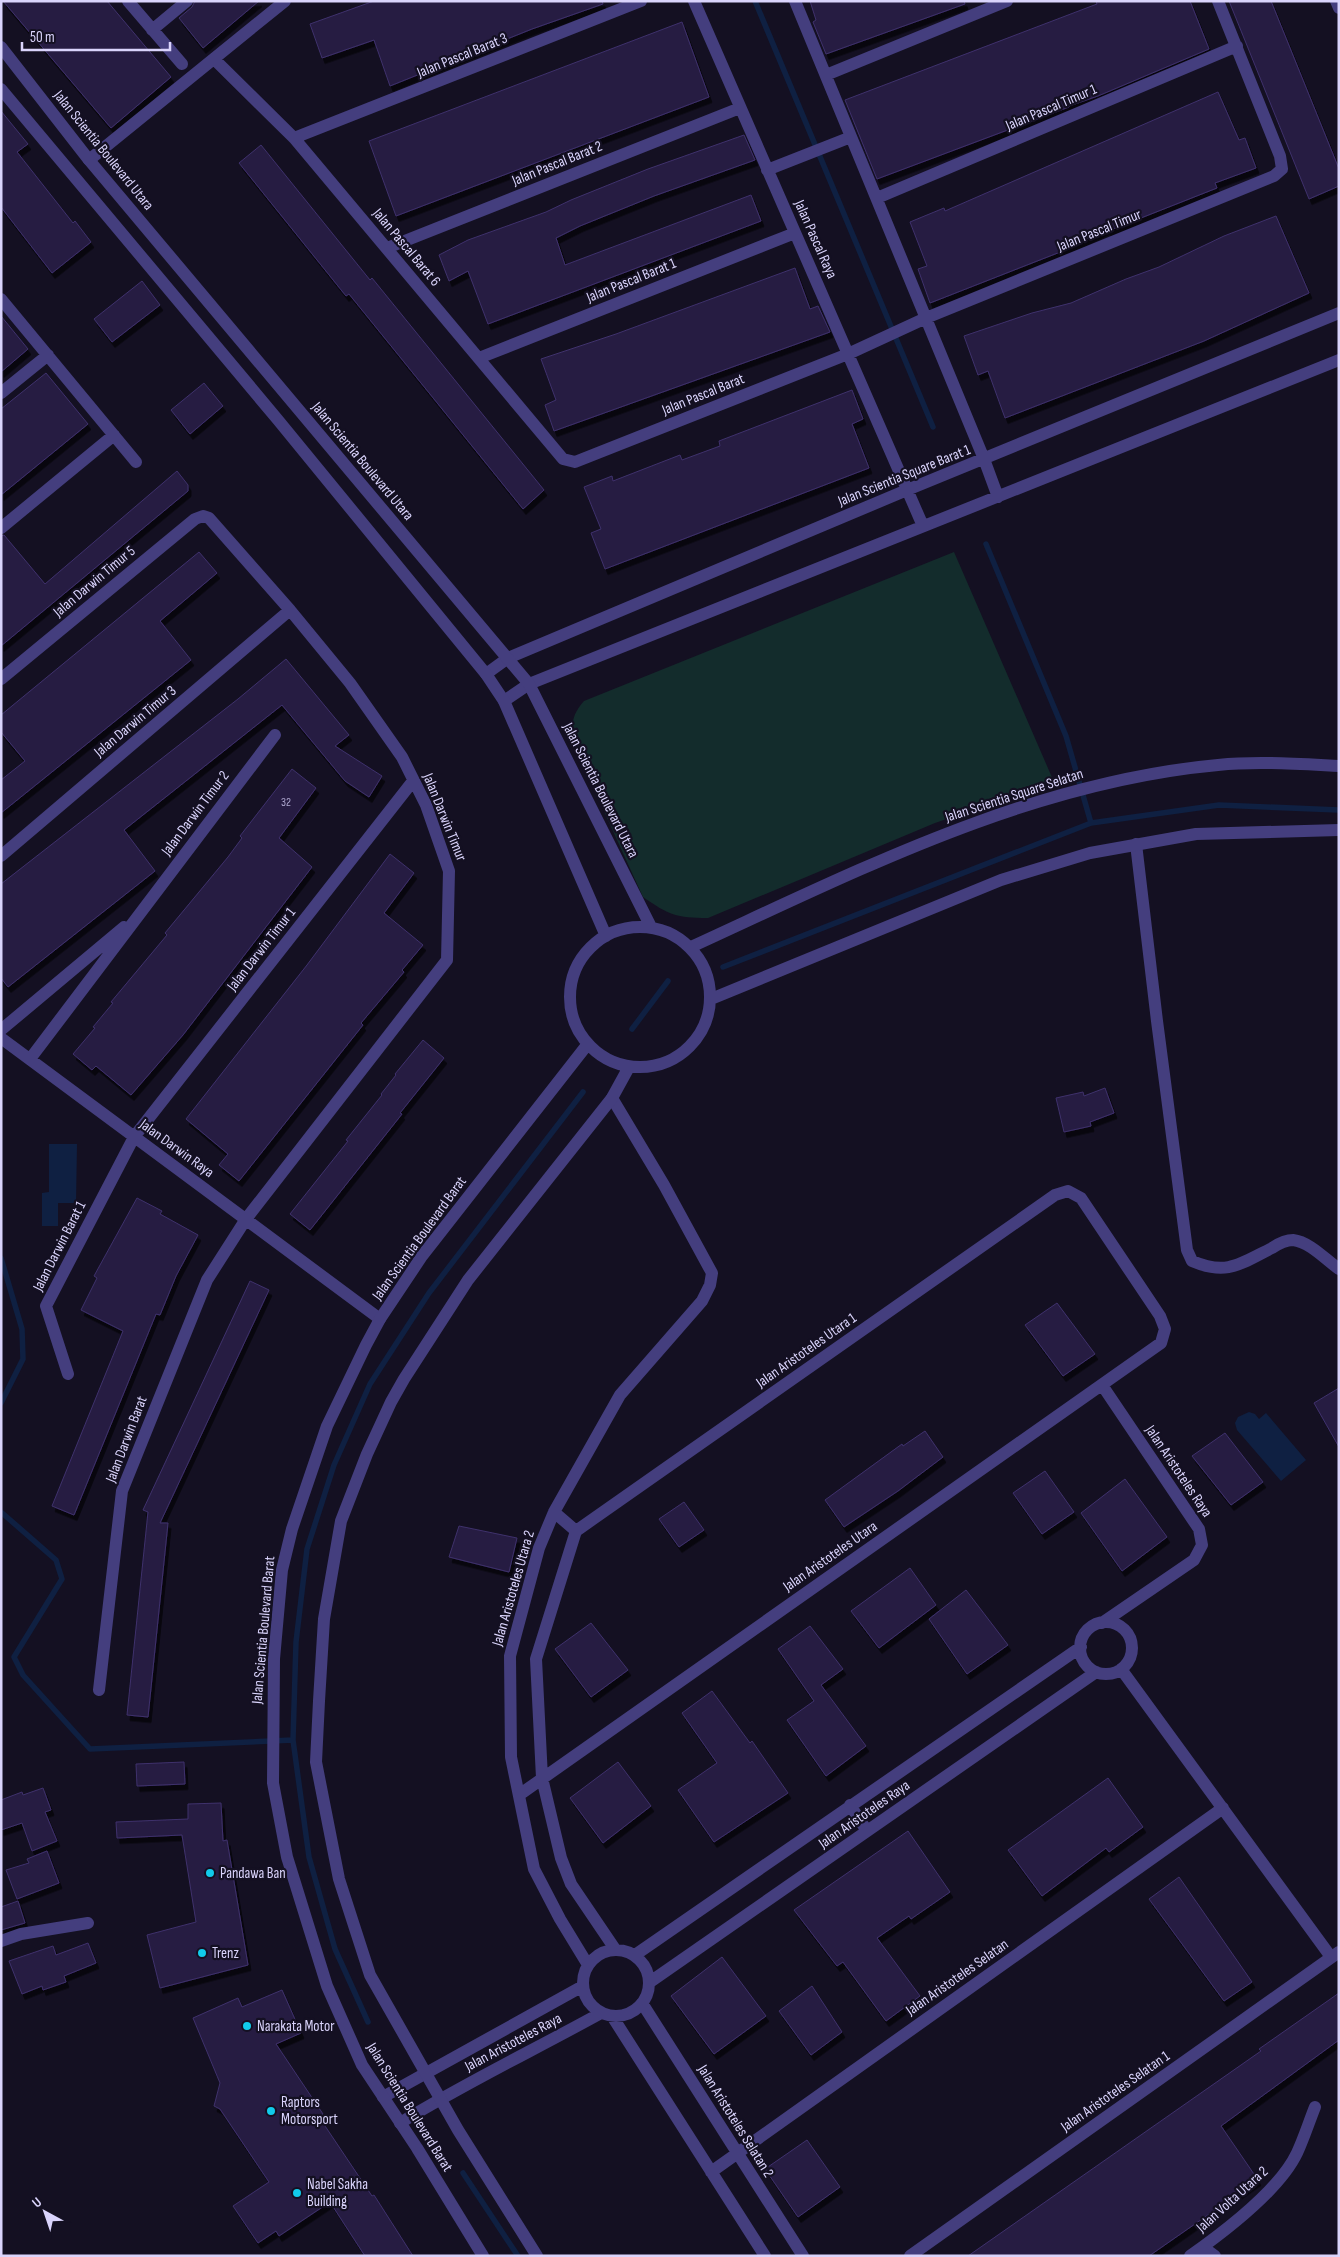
<svg xmlns="http://www.w3.org/2000/svg" width="1340" height="2257" viewBox="0 0 1340 2257" font-family="'Sofia Sans Condensed',sans-serif">
<defs>
<filter id="shadow"><feDropShadow dx="3" dy="5.5" stdDeviation="0" flood-color="#0009"/></filter>
</defs>
<rect width="100%" height="100%" fill="#141022"/>
<!-- green -->
<path fill="#132c2c" d="M954 552 1054 782 935 823 708 918C676 918 669 915 643 897L577 752C572 730 568 719 584 701Z"/>
<!-- water -->
<path fill="#0f2042" d="M49 1144H77L76 1203H58V1226H42V1193L49 1192Z
M1249 1412 1255 1414 1259 1419 1266 1413 1306 1460 1281 1481 1237 1430 1235 1423 1238 1417Z"/>
<g fill="none" stroke-linecap="round" stroke-linejoin="round">
<!-- stream -->
<path stroke="#0f2042" stroke-width="5.5" d="M755 1 933 427
M986 544 1066 736 1091 823
M723 967 1091 823 1219 805 1339 810
M632 1029 668 981
M1 1258 22 1329 23 1359 1 1403
M1 1512 56 1560 62 1579 14 1657 23 1675 90 1749 293 1740
M368 2022 335 1949 309 1857 293 1740 296 1642 307 1549 334 1465 370 1384 429 1293 583 1092
M463 2173 518 2256"/>
</g>
<!-- building -->
<path fill="#261d42" stroke="#3f316c" filter="url(#shadow)" d="M3 1H107L171 77 111 128Z
M195 1H259L203 48 179 18 192 7Z
M374 1H602L603 4 532 29 390 86 374 40 322 58 310 24Z
M810 1H964L965 4 826 54 813 22 816 20Z
M1096 1H1190L1209 49 1098 96 1069 106V107L877 179 845 100 1097 4Z
M1229 1H1271L1339 169V186L1309 199Z
M682 22 709 97 396 216 369 141Z
M1218 92 1239 140 1245 138 1256 168 1215 183 1217 188 1108 231 1107 229 1072 246 1073 247 930 303 918 269 927 266 910 222 944 208 945 211Z
M1 111 28 144 17 152 73 223 75 221 91 242 52 273 1 207Z
M744 135 755 160 654 196 580 226 556 238 565 265 751 195 761 221 488 324 468 271 449 281 439 255 468 240 546 212 571 200 648 169Z
M261 145 370 280 372 278 544 490 523 509 349 294 346 296 239 163Z
M1276 216 1309 293 1204 341 1005 418 988 371 978 375 964 336 1032 313 1071 303 1126 279 1159 267 1224 236Z
M795 268 810 309 818 306 830 332 554 431 545 405 556 400 541 359 616 334Z
M142 281 160 305 112 342 94 319Z
M1 316 28 349 1 372Z
M46 373 88 424 1 495V409Z
M204 383 223 406 190 434 171 410Z
M852 390 863 419 852 424 869 468 605 569 591 533 601 529 584 487 612 476 613 481 680 455 682 460 720 446 719 441Z
M177 471 188 485V491L1 646V536L4 535 45 584Z
M199 552 217 573 160 621 191 660 1 813V780L25 761 1 732V715Z
M286 659 349 735 335 746 382 776 369 797 345 781 282 705 124 830 155 871 8 987 1 978V884L238 699Z
M292 769 316 788 279 838 312 867 183 1035 131 1095 96 1066 92 1070 73 1054 95 1028 93 1027 113 1003 111 1002 167 935 165 933 228 857 242 838 240 836Z
M390 854 414 873 384 913 423 945 402 970 404 972 361 1023 363 1025 239 1181 219 1165 228 1154 186 1119 307 965Z
M423 1040 444 1058 400 1113 402 1114 310 1230 290 1214 348 1141 346 1140 382 1095 381 1094 396 1075 395 1074Z
M1105 1088 1114 1113 1090 1122 1091 1126 1064 1132 1056 1098 1083 1092 1084 1096Z
M137 1198 162 1211 160 1214 198 1235 176 1276 160 1315 156 1314 74 1515 52 1506 123 1331 81 1310 97 1278 94 1276Z
M250 1281 269 1290 160 1523H168L148 1717 127 1715 148 1512 143 1510Z
M1057 1303 1095 1354 1063 1376 1025 1325Z
M1339 1388V1447L1314 1403Z
M925 1431 943 1457 898 1491 844 1527 825 1500 902 1444 903 1446Z
M1225 1433 1263 1482 1231 1505 1192 1456Z
M1045 1471 1074 1512 1042 1534 1013 1493Z
M1125 1479 1167 1537 1122 1571 1081 1513Z
M684 1502 704 1530 679 1547 659 1519Z
M459 1526 517 1538 509 1572 449 1557Z
M910 1568 936 1605 879 1648 851 1611Z
M966 1590 1008 1645 967 1674 929 1619Z
M591 1623 628 1670 591 1697 555 1649Z
M810 1626 843 1669 821 1685 866 1746 826 1776 787 1720 814 1701 778 1649Z
M712 1691 750 1743 752 1741 788 1793 714 1842 678 1790 717 1763 682 1713Z
M184 1762 185 1784 137 1786 136 1764Z
M618 1762 651 1806 603 1843 570 1798Z
M1108 1778 1143 1827 1109 1852 1106 1848 1042 1896 1008 1850Z
M43 1788 51 1810 45 1812 57 1841 32 1851 22 1823 1 1830V1800L22 1792 23 1795Z
M221 1803 223 1841 227 1840 248 1965 160 1988 147 1935 196 1922 182 1835 117 1838 116 1822 188 1819V1804Z
M908 1831 950 1892 911 1919 909 1916 877 1938 920 1996 886 2021 843 1962 837 1966 794 1910Z
M47 1851 59 1883 17 1899 6 1870 29 1863 27 1859Z
M1179 1877 1252 1982 1224 2001 1149 1899Z
M18 1901 25 1923 1 1930V1907Z
M88 1943 96 1963 64 1976 66 1982 43 1990 42 1986 22 1994 9 1961 53 1946 56 1955Z
M722 1957 766 2016 714 2054 671 1996Z
M812 1986 842 2032 811 2055 779 2011Z
M282 1990 301 2033 276 2044 323 2114 319 2117 372 2196 374 2195 413 2256H365L330 2202 279 2236 276 2231 258 2243 233 2206 269 2182 220 2109 214 2106 220 2083 193 2018 238 1998 242 2007Z
M1339 1993V2040L1221 2126 1258 2180 1149 2256H968L1261 2051 1259 2049Z
M807 2140 840 2187 798 2217 765 2169Z"/>
<g fill="none" stroke-linecap="round" stroke-linejoin="round">
<!-- minor -->
<path stroke="#443e7e" stroke-width="12" d="M128 1 182 64
M694 1 923 526
M795 1 984 459 998 497
M1336 1 1339 8
M152 30 187 1
M214 59 294 138 563 459 575 462 848 354 926 318 1274 176 1282 169 1280 156 1218 1
M826 75 1007 1
M294 138 641 1
M89 160 285 1
M767 170 851 137
M877 198 1237 46
M387 248 740 108
M1 299 136 462
M479 358 795 233
M1 393 48 355
M1 528 114 435
M486 674 508 658 907 490 1339 313
M1 679 195 519 203 516 209 518 290 610 350 683 402 757 426 805 449 871 447 960 246 1219 207 1280 122 1491 99 1690
M504 701 529 684 1339 360
M1136 844 1157 1021 1187 1250 1192 1261C1227 1276 1240 1264 1272 1248 1278 1244 1286 1240 1293 1240 1310 1242 1326 1260 1339 1269
M1 856 290 610
M1 1030 124 927
M1 1038 380 1319
M30 1059 275 735
M68 1374 46 1306 134 1137 413 781
M1102 1385 1199 1529 1202 1545 1194 1560 1102 1623
M554 1512 576 1531
M576 1531 536 1659 542 1778 561 1858 571 1884 615 1949
M1080 1648a26 26 0 1 1 52 0a26 26 0 1 1-52 0Z
M1121 1669 1331 1957
M519 1795 1161 1343 1165 1329 1160 1316 1081 1198 1068 1191 1055 1195 576 1531
M850 1805 867 1831
M1 1941 21 1934 88 1923
M583 1983a33 33 0 1 1 66 0a33 33 0 1 1-66 0Z
M635 1955 1081 1647
M588 1965 560 1919 534 1869 511 1757 510 1656 539 1548 554 1512 620 1395 702 1301 710 1285 712 1273 664 1185 612 1098
M650 1982 1096 1672
M642 2003 803 2256
M612 2016 765 2256
M383 2097 583 1986
M400 2123C465 2083 534 2050 601 2013
M711 2172 1223 1808
M1203 2247 1215 2256
M910 2256 1339 1952
M1190 2256C1224 2232 1279 2191 1297 2153 1304 2138 1309 2122 1315 2107"/>
<!-- tertiary -->
<path stroke="#443e7e" stroke-width="12" d="M1 47 89 160 529 684 651 927
M1 89 278 420 486 674 504 701 606 936
M570 997a70 70 0 1 1 140 0a70 70 0 1 1-140 0Z
M691 947C859 870 1030 782 1218 765 1257 761 1299 764 1339 766
M711 999 1001 880 1090 853 1196 834 1339 830
M483 2256 417 2148 362 2065 327 1986 287 1857 273 1783 274 1659 282 1570 292 1529 327 1426 366 1345 380 1319 422 1256 587 1045
M537 2256 458 2130 370 1975 339 1879 316 1762 319 1701 324 1619 341 1521 367 1454 391 1402 404 1379 468 1280 612 1098 629 1067"/>
</g>
<!-- markers -->
<g fill="#11cbeb" stroke="#141022" stroke-width="2">
<circle cx="210" cy="1873" r="5"/>
<circle cx="202" cy="1953" r="5"/>
<circle cx="247" cy="2026" r="5"/>
<circle cx="271" cy="2111" r="5"/>
<circle cx="297" cy="2193" r="5"/>
</g>
<g text-anchor="middle" stroke-width="4.5" stroke-linejoin="round" paint-order="stroke">
<!-- number labels -->
<g font-size="12" fill="#ada6ce">
<text x="286" y="806">32</text>
</g>
<!-- street labels -->
<g font-size="15" fill="#dad4fc" stroke="#141022">
<text transform="translate(462 55) rotate(-22)" y="5">Jalan Pascal Barat 3</text>
<text transform="translate(1051 107) rotate(-23)" y="5">Jalan Pascal Timur 1</text>
<text transform="translate(104 150) rotate(51)" y="5">Jalan Scientia Boulevard Utara</text>
<text transform="translate(557 163) rotate(-22)" y="5">Jalan Pascal Barat 2</text>
<text transform="translate(1099 230) rotate(-22)" y="5">Jalan Pascal Timur</text>
<text transform="translate(816 239) rotate(66)" y="5">Jalan Pascal Raya</text>
<text transform="translate(407 247) rotate(50)" y="5">Jalan Pascal Barat 6</text>
<text transform="translate(631 280) rotate(-22)" y="5">Jalan Pascal Barat 1</text>
<text transform="translate(703 394) rotate(-22)" y="5">Jalan Pascal Barat</text>
<text transform="translate(363 461) rotate(50)" y="5">Jalan Scientia Boulevard Utara</text>
<text transform="translate(904 475) rotate(-22)" y="5">Jalan Scientia Square Barat 1</text>
<text transform="translate(94 581) rotate(-40)" y="5">Jalan Darwin Timur 5</text>
<text transform="translate(135 721) rotate(-40)" y="5">Jalan Darwin Timur 3</text>
<text transform="translate(601 790) rotate(63)" y="5">Jalan Scientia Boulevard Utara</text>
<text transform="translate(1014 795) rotate(-18)" y="5">Jalan Scientia Square Selatan</text>
<text transform="translate(195 813) rotate(-53)" y="5">Jalan Darwin Timur 2</text>
<text transform="translate(445 817) rotate(68)" y="5">Jalan Darwin Timur</text>
<text transform="translate(261 949) rotate(-52)" y="5">Jalan Darwin Timur 1</text>
<text transform="translate(177 1148) rotate(36)" y="5">Jalan Darwin Raya</text>
<text transform="translate(419 1238) rotate(-54)" y="5">Jalan Scientia Boulevard Barat</text>
<text transform="translate(59 1246) rotate(-63)" y="5">Jalan Darwin Barat 1</text>
<text transform="translate(806 1350) rotate(-35)" y="5">Jalan Aristoteles Utara 1</text>
<text transform="translate(126 1439) rotate(-69)" y="5">Jalan Darwin Barat</text>
<text transform="translate(1179 1471) rotate(56)" y="5">Jalan Aristoteles Raya</text>
<text transform="translate(830 1556) rotate(-35)" y="5">Jalan Aristoteles Utara</text>
<text transform="translate(513 1588) rotate(-74)" y="5">Jalan Aristoteles Utara 2</text>
<text transform="translate(263 1630) rotate(-85)" y="5">Jalan Scientia Boulevard Barat</text>
<text transform="translate(864 1814) rotate(-35)" y="5">Jalan Aristoteles Raya</text>
<text transform="translate(957 1977) rotate(-35)" y="5">Jalan Aristoteles Selatan</text>
<text transform="translate(513 2042) rotate(-28)" y="5">Jalan Aristoteles Raya</text>
<text transform="translate(1115 2091) rotate(-35)" y="5">Jalan Aristoteles Selatan 1</text>
<text transform="translate(410 2107) rotate(58)" y="5">Jalan Scientia Boulevard Barat</text>
<text transform="translate(736 2121) rotate(58)" y="5">Jalan Aristoteles Selatan 2</text>
<text transform="translate(1232 2199) rotate(-42)" y="5">Jalan Volta Utara 2</text>
</g>
<!-- poi labels -->
<g font-size="15" fill="#dad4fc" stroke="#141022" text-anchor="start">
<text x="220" y="1878">Pandawa Ban</text>
<text x="212" y="1958">Trenz</text>
<text x="257" y="2031">Narakata Motor</text>
<text x="281" y="2107">Raptors<tspan x="281" dy="17">Motorsport</tspan></text>
<text x="307" y="2189">Nabel Sakha<tspan x="307" dy="17">Building</tspan></text>
</g>
</g>
<!-- border -->
<rect width="1340" height="2257" fill="none" stroke="#dad4fc" stroke-width="5"/>
<!-- north arrow -->
<g transform="translate(45 2212) rotate(320)" stroke="#141022" stroke-width="4" paint-order="stroke">
<path d="M0-4L9 19L0 12L-9 19Z" fill="#dad4fc"/>
<text y="-8" font-size="14" font-weight="bold" text-anchor="middle" fill="#dad4fc">U</text>
</g>
<!-- scale -->
<path d="M22 42v8h148v-8" fill="none" stroke="#dad4fc" stroke-width="2.5"/>
<text x="30" y="42" font-size="15" fill="#dad4fc" stroke="#141022" stroke-width="4" paint-order="stroke">50 m</text>
</svg>
